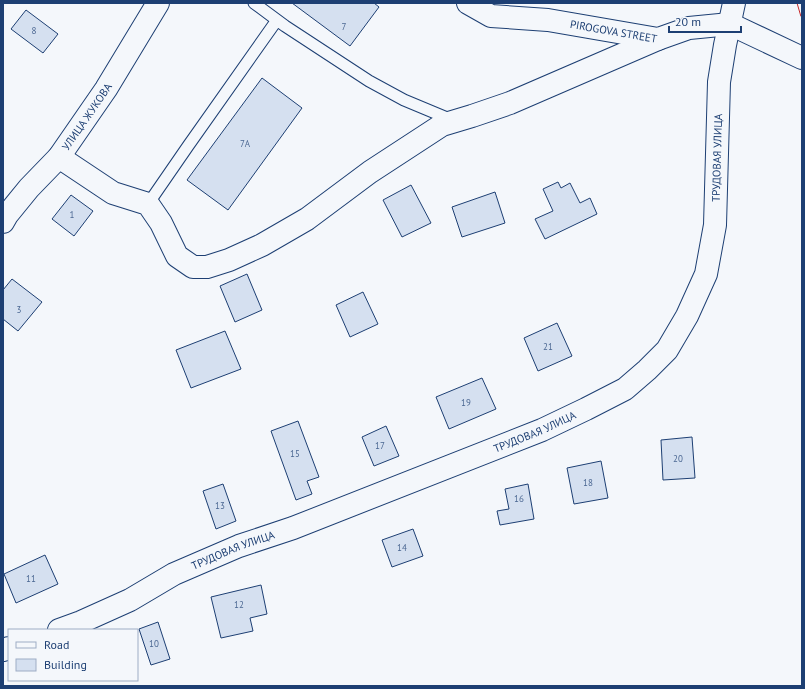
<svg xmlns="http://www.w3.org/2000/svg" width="805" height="689" viewBox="0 0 805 689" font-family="'PT Sans',sans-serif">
<rect width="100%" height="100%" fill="#f4f7fb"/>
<!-- building -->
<path fill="#d5e0f0" stroke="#1d3f73" d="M292 3H374L379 7 350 46Z
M26 10 58 34 43 53 11 29Z
M262 78 302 108 228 210 187 180Z
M558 182 561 188 570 183 580 203 590 198 597 214 545 239 535 219 553 211 543 189Z
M411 185 431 223 402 237 383 200Z
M495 192 505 223 462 237 452 207Z
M71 195 93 211 74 236 52 219Z
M247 274 262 310 235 322 220 286Z
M12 279 42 302 18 331 3 319V290Z
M363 292 378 324 350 337 336 305Z
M557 323 572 356 538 371 524 338Z
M225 331 241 369 191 388 176 350Z
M482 378 496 409 449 429 436 397Z
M298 421 319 477 307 481 312 494 296 500 271 431Z
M386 426 399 456 374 466 362 437Z
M692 437 695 478 663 480 661 440Z
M601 461 608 498 574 504 567 468Z
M223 484 236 521 216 529 203 491Z
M528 484 534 519 500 525 497 511 509 509 505 489Z
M413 529 423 556 392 567 382 540Z
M45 555 58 584 16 603 4 574Z
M261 585 267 614 250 618 253 631 221 638 211 597Z
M158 622 170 659 151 665 139 629Z"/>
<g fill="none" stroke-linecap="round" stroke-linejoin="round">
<defs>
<path id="lane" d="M254 3 285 26 369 81 404 100 452 120
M148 204 188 146 277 20"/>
<g id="street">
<path id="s1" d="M468 3 491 16 548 20 658 39 689 28 730 24 802 58"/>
<path d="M59 157 113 193 148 204 161 223 177 256 193 267H207L229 260 262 245 307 219 370 172 442 125 472 116 510 103 658 39"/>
<path id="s2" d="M3 222 7 215 29 188 59 157 106 89 158 3"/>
<path id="s3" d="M59 630 81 622 130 600 174 574 239 546 293 528 542 430 586 409 625 389 647 370 667 350 687 316 706 274 715 225 719 82 725 45 734 3"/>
<path d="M3 650 9 648"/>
</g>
</defs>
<!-- lane casing -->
<use href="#lane" stroke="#1d3f73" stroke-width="13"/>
<!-- street casing -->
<use href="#street" stroke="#1d3f73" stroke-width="24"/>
<!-- lane -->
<use href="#lane" stroke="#f4f7fb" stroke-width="11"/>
<!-- street -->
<use href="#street" stroke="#f4f7fb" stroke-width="22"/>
<!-- power -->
<path stroke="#c62828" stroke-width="1" stroke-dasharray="14 3 2 3" stroke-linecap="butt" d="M797 3 802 20"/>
</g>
<g text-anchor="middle" stroke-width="3" stroke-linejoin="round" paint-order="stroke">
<!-- number labels -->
<g font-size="9" fill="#4b6792">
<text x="344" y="30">7</text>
<text x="34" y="34">8</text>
<text x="245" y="147">7А</text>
<text x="72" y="218">1</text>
<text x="19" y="313">3</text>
<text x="548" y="350">21</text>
<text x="466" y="406">19</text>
<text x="380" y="449">17</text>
<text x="295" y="457">15</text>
<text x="678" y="462">20</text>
<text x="588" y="486">18</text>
<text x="519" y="502">16</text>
<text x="220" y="509">13</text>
<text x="402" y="551">14</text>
<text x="31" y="582">11</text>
<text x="239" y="608">12</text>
<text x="154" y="647">10</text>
</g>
<!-- street labels -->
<g font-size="11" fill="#1d3f73" stroke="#f4f7fb">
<text dy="4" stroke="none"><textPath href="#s1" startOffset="150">PIROGOVA STREET</textPath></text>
<text dy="4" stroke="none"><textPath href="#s2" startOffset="135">УЛИЦА ЖУКОВА</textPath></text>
<text dy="4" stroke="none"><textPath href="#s3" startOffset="876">ТРУДОВАЯ УЛИЦА</textPath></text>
<text dy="4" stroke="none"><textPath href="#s3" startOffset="516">ТРУДОВАЯ УЛИЦА</textPath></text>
<text dy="4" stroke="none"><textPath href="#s3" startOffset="192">ТРУДОВАЯ УЛИЦА</textPath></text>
</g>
</g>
<!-- border -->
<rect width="805" height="689" fill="none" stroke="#1d3f73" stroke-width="8"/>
<!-- legend -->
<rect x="8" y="629" width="130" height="52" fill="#f4f7fb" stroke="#9eadc5"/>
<rect x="16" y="642" width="20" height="6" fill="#f4f7fb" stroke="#9eadc5"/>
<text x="44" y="649" font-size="12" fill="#1d3f73">Road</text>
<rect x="16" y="659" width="20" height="12" fill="#d5e0f0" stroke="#9eadc5"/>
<text x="44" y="669" font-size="12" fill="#1d3f73">Building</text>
<!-- scale -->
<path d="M669 26v6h72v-6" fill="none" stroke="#1d3f73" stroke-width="2"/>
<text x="675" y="26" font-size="12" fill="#1d3f73" stroke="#f4f7fb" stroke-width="3" paint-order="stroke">20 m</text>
</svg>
